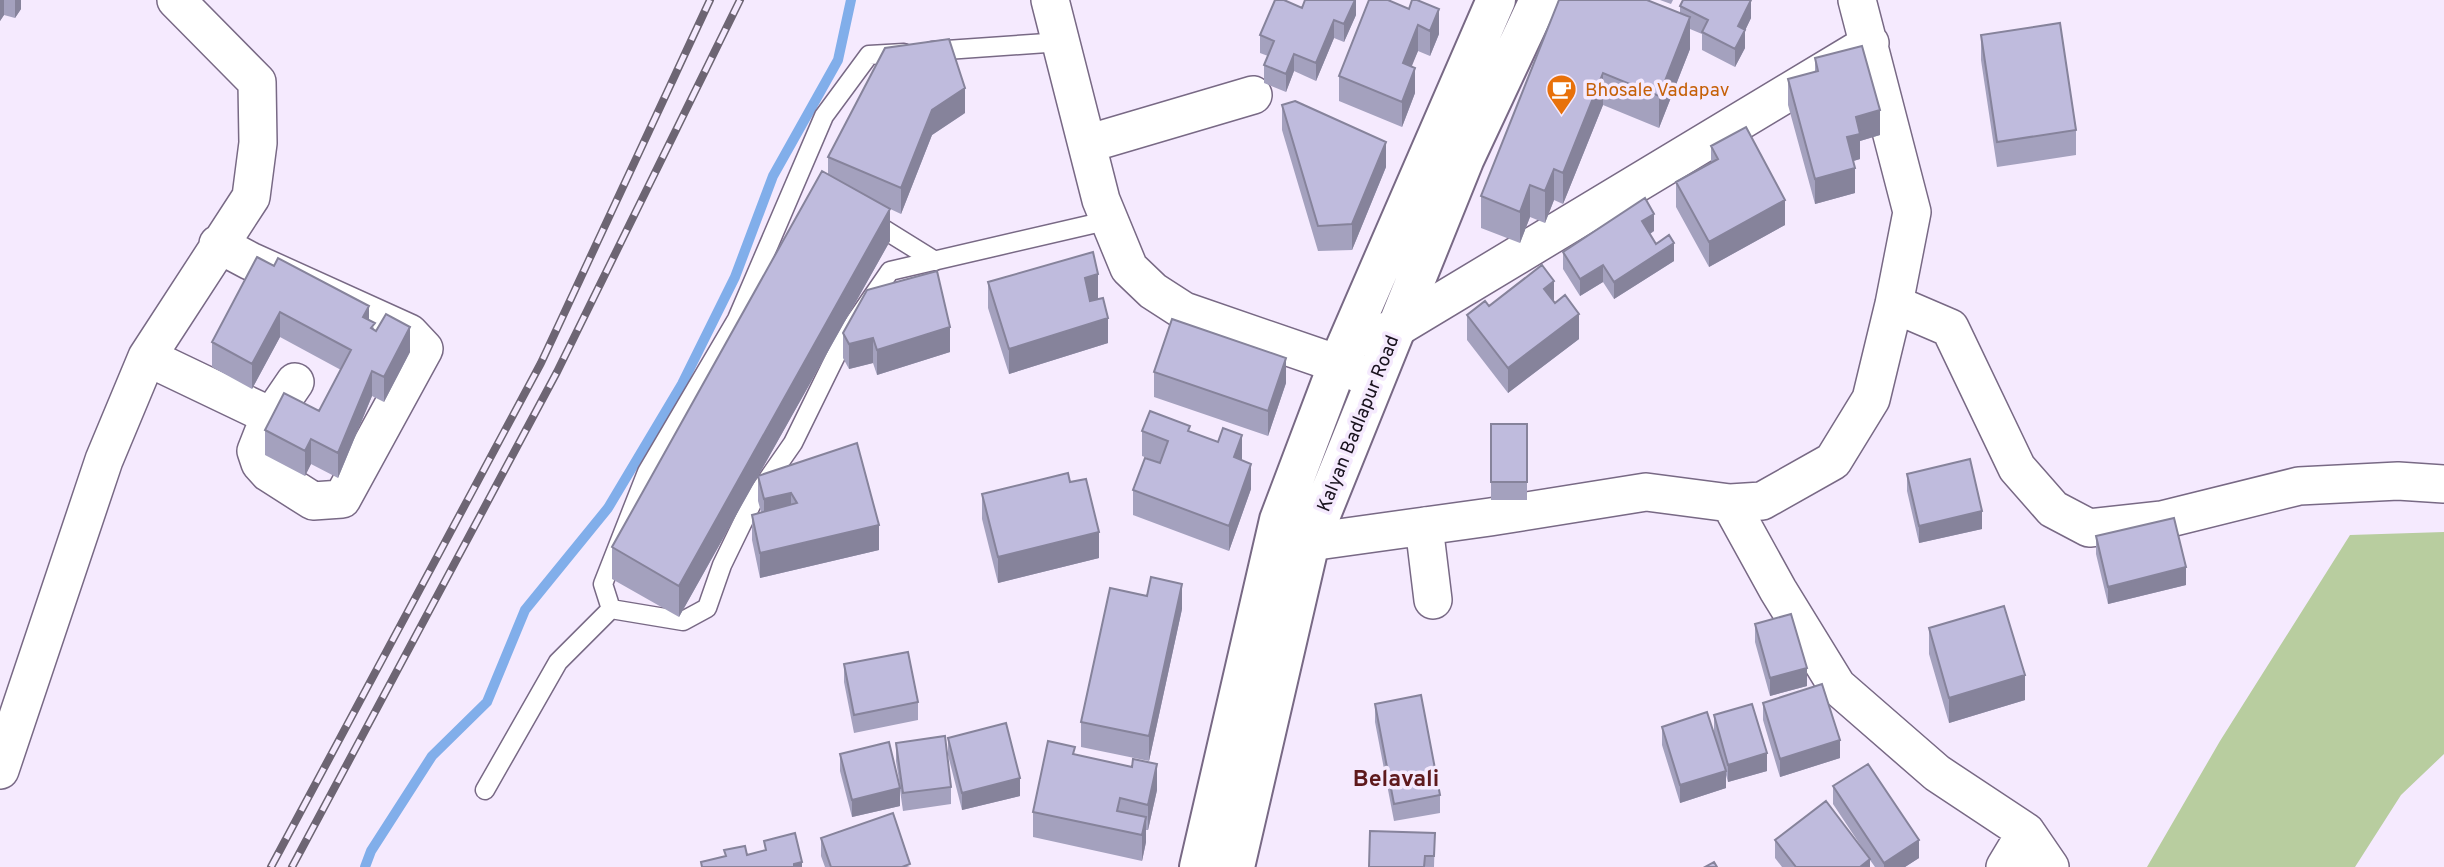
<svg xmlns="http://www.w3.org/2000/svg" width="2444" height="867" viewBox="0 0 2444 867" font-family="Overpass,sans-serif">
<rect width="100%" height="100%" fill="#f5eafe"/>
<!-- green -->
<path fill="#b8cd9f" d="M2444 532V754L2401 795 2355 867H2147L2220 741 2350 535Z"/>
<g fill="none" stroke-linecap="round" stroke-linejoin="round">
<!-- stream -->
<path stroke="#81aeea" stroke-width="10" d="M365 867 371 851 432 756 487 702 525 610 608 508 682 384 735 277 773 176 838 60 851 0"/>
<defs>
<path id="service" d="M932 51 1061 42
M869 220 935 261
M611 609 603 584 647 472 737 319 824 116 869 55 904 53
M485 790 558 662 611 609 683 621 707 608 722 565 754 499 793 443 846 335 890 271 1110 220"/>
<path id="minor" d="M1050 0 1101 200 1129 268 1153 291 1184 311 1338 364 1367 377
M1087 144 1253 95
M1894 304 1950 328 2017 468 2053 509 2089 528 2162 520 2299 486 2398 481 2444 484
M1348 341 1395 329 1870 43
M147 357 260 411 267 423 256 451 260 463 269 473 313 501 342 499 424 349 409 333 250 261 218 244
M267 423 295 382
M1730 503 1762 501 1833 461 1871 399 1894 304 1912 212 1857 0
M1424 526 1433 600
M1284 548 1310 542 1490 517 1646 492 1730 503 1778 590 1837 686 1937 773 2026 832 2050 867
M0 770 104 460 147 357 251 197 258 143 257 82 176 0
M2005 867 2026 832"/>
<path id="secondary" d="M1199 867 1279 520 1338 364 1496 0
M1235 867 1310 542 1465 158 1539 0"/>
</defs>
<!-- service casing -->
<use href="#service" stroke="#786985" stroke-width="21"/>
<!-- minor casing -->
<use href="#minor" stroke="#786985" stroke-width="40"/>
<!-- secondary casing -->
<use href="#secondary" stroke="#786985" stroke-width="42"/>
<!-- service -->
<use href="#service" stroke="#fff" stroke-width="18"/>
<!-- minor -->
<use href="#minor" stroke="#fff" stroke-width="37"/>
<!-- secondary -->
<use href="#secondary" stroke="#fff" stroke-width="38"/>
<defs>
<path id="rail" d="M271 867 541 363 710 0
M292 867 557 372 740 0"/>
</defs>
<!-- rail casing -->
<use href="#rail" stroke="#6d6573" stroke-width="8"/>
<!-- rail -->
<use href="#rail" stroke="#f5eafe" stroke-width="5" stroke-dasharray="16" stroke-linecap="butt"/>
</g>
<!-- wall -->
<path fill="#a4a1be" d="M0 0H21V9L15 18 4 15 0 21Z
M1356 0V15L1344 42 1334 38 1316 81 1294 71 1286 92 1264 83V65L1268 56 1260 53V35L1302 8Z
M1559 0 1680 13V6L1751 18 1745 30V48L1735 67 1702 50V34L1690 29V49L1659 128 1603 105 1563 204 1554 200 1545 223 1530 217 1520 243 1481 228V196Z
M1660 0H1673L1671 4Z
M1409 9 1439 34 1430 56 1418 51 1411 66 1415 93 1402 127 1339 101V76Z
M1981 35 2076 130V155L1997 167 1981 60Z
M1815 58 1880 135 1860 141V159L1853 161 1855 193 1815 204 1788 105V79L1815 72Z
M1282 105 1386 167 1352 250 1318 251 1282 130Z
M965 113 932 135 901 214 886 207 890 241 758 476 857 443 879 550 760 578 752 540V515L761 512 758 501V476L679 617 612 579V547L828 174V157Z
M1711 146 1785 225 1709 267 1676 207V182L1711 163Z
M1654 231 1650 234 1656 244 1674 261 1614 299 1603 282 1580 296 1563 269V252Z
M257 257 369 320 375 330 410 352 384 402 372 396 338 478 311 464 305 476 265 455V430L319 411 341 370 280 337 252 389 212 367V342Z
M988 282 1098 299 1108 343 1009 374 988 308Z
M1554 302 1579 339 1508 393 1467 340V315L1489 306Z
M843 333 950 352 877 375 873 363 849 369 843 358Z
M1154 372 1286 383 1268 436 1154 397Z
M1491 424H1527V500H1491Z
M1142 431H1190L1242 460 1251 489 1229 551 1133 515V490L1160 463 1142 456Z
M1907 474 1982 529 1919 543 1907 491Z
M1070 482 1099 558 998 583 982 519V494Z
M2096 536 2186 585 2108 604 2096 554Z
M1182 609 1149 761 1081 747V722Z
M1755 624 1807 686 1770 696 1755 642Z
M1929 628 2025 700 1949 723 1929 654Z
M844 664 918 702V720L854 733 844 682Z
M1763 703 1840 758 1780 777 1763 720Z
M1375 704 1440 795V813L1394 821 1375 722Z
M1714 715 1767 771 1728 782 1726 775V788L1680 803 1662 745V727L1714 732Z
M948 738 1020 796 962 810 948 755Z
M896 743 951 787V804L903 811 900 790V806L852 817 840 771V754L900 786 896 761Z
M1075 755 1157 790 1148 830H1146V842L1142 861 1033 837V812Z
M1833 786 1919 858 1905 867H1875L1870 860V867H1782L1775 858V840L1867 855 1833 804Z
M1435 833 1434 867H1369Z
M821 838 910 867H825L821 856Z"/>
<!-- shaded-wall -->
<path fill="#86839b" d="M0 0H4V15L0 21Z
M15 0H21V9L15 18Z
M1355 0H1356V15L1344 42V24Z
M1751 0V18L1743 35 1745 30V48L1735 67V49L1738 26Z
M1439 9V34L1430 56V31Z
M1690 17V49L1659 128V96Z
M1334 20V38L1316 81V63Z
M1418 25V51L1403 88V63Z
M1294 54V71L1286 92V74Z
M1415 68V93L1402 127V102Z
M1603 73V105L1563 204V173Z
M965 88V113L932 135 901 214V188L932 110Z
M1880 110V135L1860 141V159L1847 163V137L1856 117Z
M1386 142V167L1352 250V224Z
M1855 168V193L1815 204V179Z
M1554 169V200L1545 223V191Z
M1530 185V217L1520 243V212Z
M1785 200V225L1709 267V242Z
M890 209V241L679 617V586Z
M1654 214V231L1642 239V221Z
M1674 243V261L1614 299V282Z
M1603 265V282L1580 296V279Z
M1098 274V299L1085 303V278Z
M1554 281V306L1544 289Z
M369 306V331L363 317Z
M280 312V337L252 389V364Z
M1579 314V339L1508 393V368Z
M1108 318V343L1009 374V349Z
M410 327V352L384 402V377Z
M950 327V352L877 375V350Z
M873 338V363L849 369V344Z
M1286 358V383L1268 436V411Z
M372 371V396L338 478V453Z
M1242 435V460L1234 457Z
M311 439V464L305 476V451Z
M1251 464V489L1229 551V526Z
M791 493V518L764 524V499Z
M1982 511V529L1919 543V526Z
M879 525V550L760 578V553Z
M1099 532V558L998 583V557Z
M2186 567V585L2108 604V587Z
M1182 584V609L1149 761V736Z
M1807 668V686L1770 696V678Z
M2025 675V700L1949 723V698Z
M1840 740V758L1780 777V759Z
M1767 753V771L1728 782V765Z
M1157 764V790L1148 830V805Z
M1726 771V788L1680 803V785Z
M1020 778V796L962 810V793Z
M900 788V806L852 817V800Z
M1146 817V842L1142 861V835Z
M1919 840V858L1905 867H1884V863Z
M1870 859V867H1860Z
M802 862V867H794V864Z"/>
<!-- building -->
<path fill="#bfbbdd" stroke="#86839b" stroke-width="2" d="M1275 0H1284L1302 8 1305 0H1355L1344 24 1334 20 1316 63 1294 54 1286 74 1264 65 1274 41 1260 35Z
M1369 0H1388L1409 9 1412 0H1417L1439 9 1430 31 1418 25 1403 63 1415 68 1402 102 1339 76Z
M1559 0H1647L1690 17 1659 96 1603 73 1563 173 1554 169 1545 191 1530 185 1520 212 1481 196Z
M1683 0H1751L1738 26 1745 30 1735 49 1702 32 1708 20 1680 6Z
M2060 23 2076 130 1997 142 1981 35Z
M949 39 965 88 932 110 901 188 828 157 885 48Z
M1862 46 1880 110 1856 117 1860 134 1847 137 1855 168 1815 179 1788 79 1818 71 1815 58Z
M1295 101 1386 142 1352 224 1318 226 1282 105Z
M1746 127 1785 200 1709 242 1676 182 1718 159 1711 146Z
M822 171 890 209 679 586 612 547Z
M1645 198 1654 214 1642 221 1656 244 1669 235 1674 243 1614 282 1603 265 1580 279 1563 252Z
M1093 252 1098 274 1085 278 1090 301 1103 298 1108 318 1009 349 988 282Z
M257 257 274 266 278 258 369 306 363 317 375 323 371 328 376 331 386 314 410 327 384 377 372 371 338 453 311 439 305 451 265 430 284 393 319 411 351 350 280 312 252 364 212 342Z
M1542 265 1554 281 1544 289 1555 303 1565 295 1579 314 1508 368 1467 315 1485 301 1489 306Z
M937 271 950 327 877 350 873 338 849 344 843 333 867 290Z
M1172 319 1286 358 1268 411 1154 372Z
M1150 411 1190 426 1188 431 1218 442 1223 428 1242 435 1234 457 1251 464 1229 526 1133 490 1145 458 1160 463 1168 441 1142 431Z
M1491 424H1527V482H1491Z
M857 443 879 525 760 553 752 515 797 503 791 493 764 499 758 476Z
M1970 459 1982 511 1919 526 1907 474Z
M1068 473 1070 482 1086 479 1099 532 998 557 982 494Z
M2174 518 2186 567 2108 587 2096 536Z
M1151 577 1182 584 1149 736 1081 722 1110 588 1147 596Z
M2004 606 2025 675 1949 698 1929 628Z
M1791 614 1807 668 1770 678 1755 624Z
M908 652 918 702 854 715 844 664Z
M1822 684 1840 740 1780 759 1763 703Z
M1421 695 1440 795 1394 804 1375 704Z
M1752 704 1767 753 1728 765 1714 715Z
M1707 712 1726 771 1680 785 1662 727Z
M1006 723 1020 778 962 793 948 738Z
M945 736 951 787 903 793 896 743Z
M1048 741 1075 747 1073 754 1132 767 1133 759 1157 764 1148 805 1120 798 1117 811 1146 817 1142 835 1033 812Z
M889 742 900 788 852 800 840 754Z
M1868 764 1919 840 1884 863 1833 786Z
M1826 801 1870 859 1860 867H1796L1775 840Z
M893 813 910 864 902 867H831L821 838Z
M1370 831 1435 833 1434 856H1425L1424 867H1369Z
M795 833 802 862 794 864V867H702L701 862 726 856 724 850 745 846 747 855 766 850 764 841Z
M1714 862 1717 867H1705Z"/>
<!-- icons -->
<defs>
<symbol id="cafe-pin" viewBox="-11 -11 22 30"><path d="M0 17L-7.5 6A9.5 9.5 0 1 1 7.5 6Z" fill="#e8710a" stroke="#f5eafe"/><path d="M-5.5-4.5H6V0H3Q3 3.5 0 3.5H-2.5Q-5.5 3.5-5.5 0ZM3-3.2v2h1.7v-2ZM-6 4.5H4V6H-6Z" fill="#fff"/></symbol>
</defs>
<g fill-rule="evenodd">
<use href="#cafe-pin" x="1544" y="72" width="35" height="47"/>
</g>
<g text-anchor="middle" stroke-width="7" stroke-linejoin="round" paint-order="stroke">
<!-- food labels -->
<g font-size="19" fill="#c56008" stroke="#f5eafe" text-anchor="start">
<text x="1585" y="96">Bhosale Vadapav</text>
</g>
<!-- street labels -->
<g font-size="19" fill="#19131e" stroke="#f5eafe">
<text transform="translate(1357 423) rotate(-68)" y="7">Kalyan Badlapur Road</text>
</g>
<!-- quarter labels -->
<g font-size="23" font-weight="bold" fill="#5e191c" stroke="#f5eafe">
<text x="1396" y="786">Belavali</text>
</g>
</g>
</svg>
